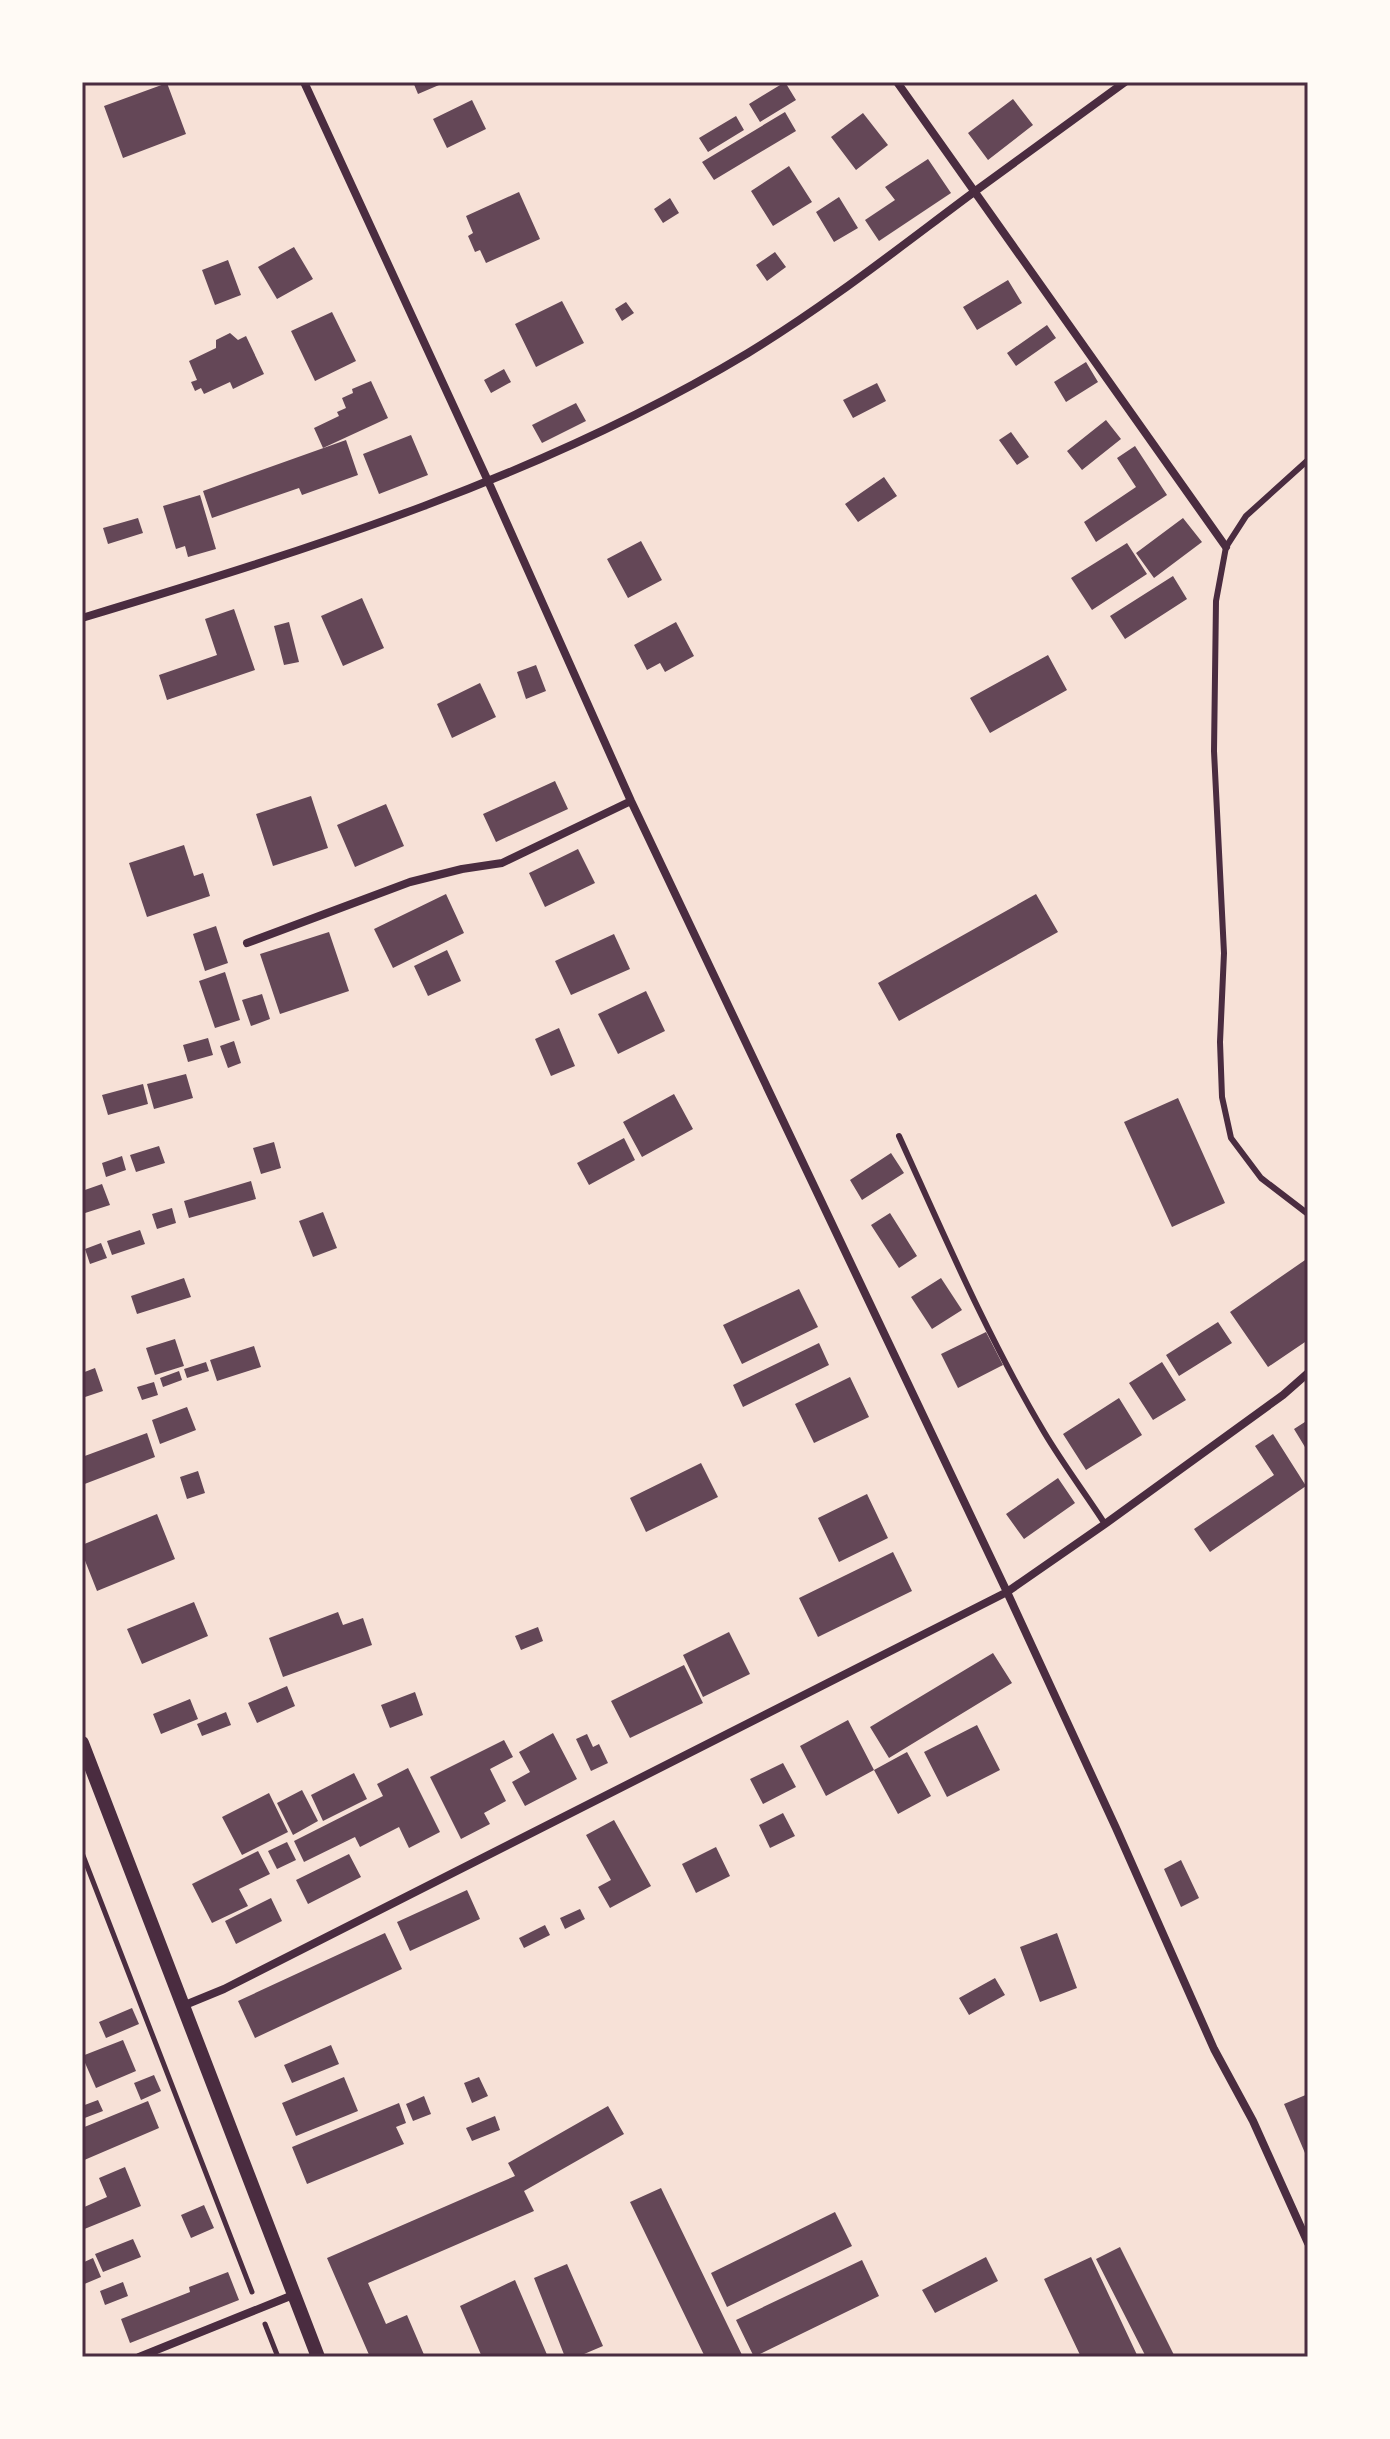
<svg xmlns="http://www.w3.org/2000/svg" width="1390" height="2439" viewBox="0 0 1390 2439" font-family="Overpass,sans-serif">
<rect width="100%" height="100%" fill="#f7e1d7"/>
<!-- building -->
<path fill="#644757" d="M413 82H446L418 94Z
M785 82 796 100 760 122 749 104Z
M167 83 186 134 123 158 104 106Z
M1013 99 1033 125 988 160 968 133Z
M472 100 486 129 447 148 433 119Z
M785 112 796 131 714 180 702 162Z
M863 113 888 145 856 170 831 137Z
M736 116 744 130 708 152 699 138Z
M928 159 951 193 879 241 865 220 895 200 885 187Z
M789 166 812 202 773 226 751 191Z
M519 192 540 239 486 263 480 250 475 252 468 236 473 233 466 216Z
M839 197 858 228 834 242 816 212Z
M670 198 679 213 663 223 654 209Z
M294 247 313 279 277 299 258 267Z
M775 252 786 267 767 281 756 265Z
M228 260 241 295 215 305 202 270Z
M1008 280 1022 303 977 330 963 307Z
M562 301 584 343 536 367 515 324Z
M626 302 634 313 622 321 615 309Z
M332 312 356 361 315 381 291 331Z
M1047 325 1056 338 1016 366 1007 353Z
M230 333 238 340 246 336 264 374 233 389 230 382 204 394 201 388 195 391 191 382 197 380 189 361 216 348V340Z
M1086 362 1098 382 1066 402 1054 382Z
M504 369 511 382 491 393 484 380Z
M371 381 388 418 323 448 314 428 339 416 337 412 346 408 342 398 353 393 352 389Z
M877 383 886 401 853 418 843 400Z
M576 403 586 421 542 443 532 425Z
M1106 420 1121 439 1082 470 1067 451Z
M1011 432 1029 457 1017 465 999 440Z
M411 435 428 475 379 494 363 454Z
M346 440 358 475 302 495 299 488 212 518 203 491Z
M1135 446 1167 495 1096 542 1084 522 1136 487 1117 458Z
M884 477 897 496 858 522 845 504Z
M200 495 216 549 188 557 185 546 176 549 163 506Z
M138 518 143 533 108 544 103 528Z
M1183 518 1202 542 1154 578 1136 553Z
M641 541 662 580 628 598 607 559Z
M1127 543 1147 574 1092 610 1071 578Z
M1173 576 1187 599 1125 639 1110 616Z
M362 598 384 648 343 666 321 616Z
M234 609 255 670 167 700 159 675 217 655 205 619Z
M289 622 299 662 284 665 274 626Z
M676 622 694 656 665 672 660 663 647 670 634 645Z
M1048 655 1067 690 990 733 970 698Z
M536 665 546 691 526 699 517 672Z
M480 683 496 717 452 738 437 704Z
M555 781 568 809 496 842 483 814Z
M311 796 328 848 273 866 256 814Z
M386 804 404 846 355 867 337 825Z
M184 845 194 876 203 873 210 896 147 917 129 863Z
M578 849 595 883 545 907 529 873Z
M446 894 464 933 393 968 374 929Z
M1036 894 1058 932 899 1021 878 983Z
M216 926 228 963 205 971 193 934Z
M329 932 349 991 280 1014 260 954Z
M614 934 630 969 571 995 555 961Z
M447 950 461 981 428 996 414 966Z
M225 972 240 1020 215 1028 199 981Z
M646 991 665 1031 618 1054 598 1014Z
M262 994 270 1019 251 1026 242 1000Z
M559 1028 575 1066 551 1076 535 1039Z
M208 1038 213 1055 188 1062 183 1045Z
M234 1041 241 1063 228 1068 220 1046Z
M186 1074 193 1098 154 1109 147 1084Z
M143 1084 148 1104 108 1115 102 1095Z
M674 1094 693 1129 642 1157 623 1122Z
M1178 1098 1225 1203 1172 1227 1124 1122Z
M624 1138 635 1160 589 1185 577 1163Z
M274 1142 281 1168 261 1174 253 1148Z
M159 1146 165 1163 136 1172 130 1155Z
M891 1153 904 1173 862 1200 850 1180Z
M122 1156 126 1170 106 1177 102 1163Z
M251 1181 256 1199 189 1218 184 1201Z
M102 1184 110 1205 82 1214V1191Z
M172 1208 176 1223 157 1229 152 1214Z
M323 1212 337 1248 313 1257 299 1221Z
M890 1213 917 1256 899 1268 871 1225Z
M140 1230 145 1244 112 1255 107 1241Z
M101 1243 107 1258 90 1264 85 1249Z
M1308 1258V1340L1268 1367 1230 1312Z
M184 1278 191 1297 137 1314 131 1296Z
M941 1278 962 1310 932 1329 911 1297Z
M799 1289 818 1327 742 1364 723 1325Z
M1218 1322 1232 1343 1179 1376 1166 1355Z
M986 1332 1003 1365 958 1388 941 1354Z
M175 1339 184 1366 155 1375 146 1348Z
M819 1343 829 1365 743 1407 733 1385Z
M254 1346 261 1367 217 1381 210 1360Z
M206 1362 209 1371 187 1378 184 1369Z
M1162 1362 1186 1400 1153 1420 1129 1383Z
M95 1368 103 1391 82 1398V1373Z
M179 1371 182 1380 163 1387 160 1378Z
M850 1377 869 1417 814 1443 795 1404Z
M154 1382 158 1395 142 1400 137 1387Z
M1119 1398 1142 1435 1086 1470 1063 1434Z
M187 1407 196 1430 160 1444 152 1420Z
M1308 1420V1452L1294 1429Z
M147 1433 155 1457 82 1485V1457Z
M1273 1434 1306 1486 1210 1552 1194 1529 1274 1475 1255 1446Z
M701 1463 718 1497 646 1532 630 1498Z
M198 1471 205 1493 187 1499 180 1477Z
M1058 1478 1075 1503 1024 1539 1006 1514Z
M867 1494 888 1538 839 1562 818 1518Z
M157 1514 175 1559 97 1591 82 1553V1545Z
M893 1552 912 1591 818 1637 799 1598Z
M194 1602 208 1636 142 1664 127 1629Z
M338 1612 343 1625 363 1618 372 1645 283 1677 269 1638Z
M538 1627 543 1641 521 1650 515 1636Z
M729 1632 750 1674 703 1697 683 1655Z
M993 1653 1012 1683 889 1758 870 1727Z
M684 1665 703 1703 630 1738 611 1701Z
M287 1686 295 1706 257 1723 248 1703Z
M415 1692 423 1715 390 1728 381 1705Z
M190 1699 198 1719 161 1734 153 1714Z
M226 1712 231 1725 202 1736 197 1724Z
M848 1720 874 1770 826 1796 800 1746Z
M977 1725 1000 1770 947 1797 924 1752Z
M553 1733 577 1779 525 1806 512 1782 530 1772 519 1752Z
M587 1734 593 1747 599 1744 608 1763 591 1771 576 1739Z
M504 1740 513 1757 490 1769 506 1801 484 1813 490 1824 461 1839 430 1777Z
M907 1752 931 1796 898 1814 874 1770Z
M783 1763 796 1787 763 1804 750 1779Z
M408 1768 440 1832 409 1848 399 1827 360 1847 355 1837 304 1862 294 1841 383 1796 377 1784Z
M354 1773 367 1799 323 1821 311 1795Z
M302 1790 318 1821 293 1835 277 1803Z
M269 1793 288 1832 242 1855 222 1817Z
M783 1813 795 1836 770 1848 759 1825Z
M614 1820 651 1886 610 1908 598 1887 611 1880 586 1835Z
M287 1842 296 1860 277 1869 268 1851Z
M716 1847 730 1876 696 1893 682 1864Z
M258 1851 270 1874 239 1889 248 1906 212 1923 192 1884Z
M349 1854 361 1877 308 1904 296 1880Z
M1181 1860 1199 1898 1181 1907 1164 1869Z
M467 1890 480 1919 410 1951 397 1922Z
M271 1898 282 1921 236 1944 225 1921Z
M580 1909 585 1919 565 1929 560 1918Z
M545 1925 550 1935 524 1948 519 1938Z
M385 1933 402 1969 255 2038 238 2001Z
M1057 1933 1077 1988 1040 2002 1020 1947Z
M995 1978 1005 1995 969 2015 959 1998Z
M132 2008 139 2024 106 2038 99 2022Z
M123 2040 136 2071 96 2088 82 2056Z
M331 2045 339 2064 292 2083 284 2065Z
M154 2075 161 2091 141 2100 134 2083Z
M344 2077 358 2111 296 2136 282 2103Z
M479 2077 488 2096 472 2103 464 2083Z
M1308 2094V2160L1284 2104Z
M424 2096 431 2114 413 2121 406 2104Z
M98 2100 103 2111 82 2119V2106Z
M148 2101 159 2128 82 2161V2128Z
M399 2103 406 2123 396 2127 404 2144 307 2184 292 2147Z
M608 2106 624 2134 524 2191 534 2211 368 2283 386 2324 407 2315 425 2357H370L327 2258 515 2176 508 2163Z
M495 2116 500 2130 472 2141 466 2128Z
M125 2167 141 2206 82 2230V2208L107 2197 99 2178Z
M661 2188 743 2357H705L630 2202Z
M204 2205 214 2228 191 2238 181 2215Z
M835 2212 852 2246 727 2307 711 2273Z
M133 2239 141 2257 103 2272 95 2254Z
M1120 2247 1175 2357H1146L1096 2259Z
M986 2257 998 2281 935 2313 922 2290Z
M1091 2257 1138 2357H1081L1044 2279Z
M93 2258 101 2277 82 2285V2263Z
M862 2260 879 2296 754 2357 736 2320Z
M567 2264 603 2346 577 2357H565L534 2278Z
M228 2272 239 2300 130 2343 121 2319 190 2292 189 2287Z
M515 2280 548 2357H482L460 2306Z
M123 2282 128 2296 105 2305 100 2291Z"/>
<g fill="none" stroke-linecap="round" stroke-linejoin="round">
<!-- path -->
<path stroke="#4a2c40" stroke-width="5" d="M82 1853 252 2292
M265 2324 278 2357"/>
<!-- service -->
<path stroke="#4a2c40" stroke-width="6" d="M1308 460 1246 516 1226 547 1216 601 1214 751 1224 953 1220 1042 1222 1097 1231 1138 1261 1178 1308 1214
M899 1136C944 1235 988 1338 1044 1432 1063 1464 1085 1493 1105 1524"/>
<!-- minor -->
<path stroke="#4a2c40" stroke-width="8" d="M304 82 488 481 631 801 1007 1592 1116 1828 1214 2049 1253 2121 1308 2243
M897 82 1226 547
M82 618C311 549 542 477 748 353 827 305 900 247 974 192 1024 155 1075 119 1125 82
M247 943 410 882 462 869 502 863 631 801
M185 2005 224 1989 1007 1592 1105 1524 1283 1395 1308 1373
M139 2357 293 2295"/>
<!-- tertiary -->
<path stroke="#4a2c40" stroke-width="14" d="M82 1743 318 2357"/>
</g>
<!-- border -->
<rect width="1390" height="2439" fill="none" stroke="#fffaf5" stroke-width="168"/>
<rect x="84" y="84" width="1222" height="2271" fill="none" stroke="#4a2c40" stroke-width="3"/>
</svg>
